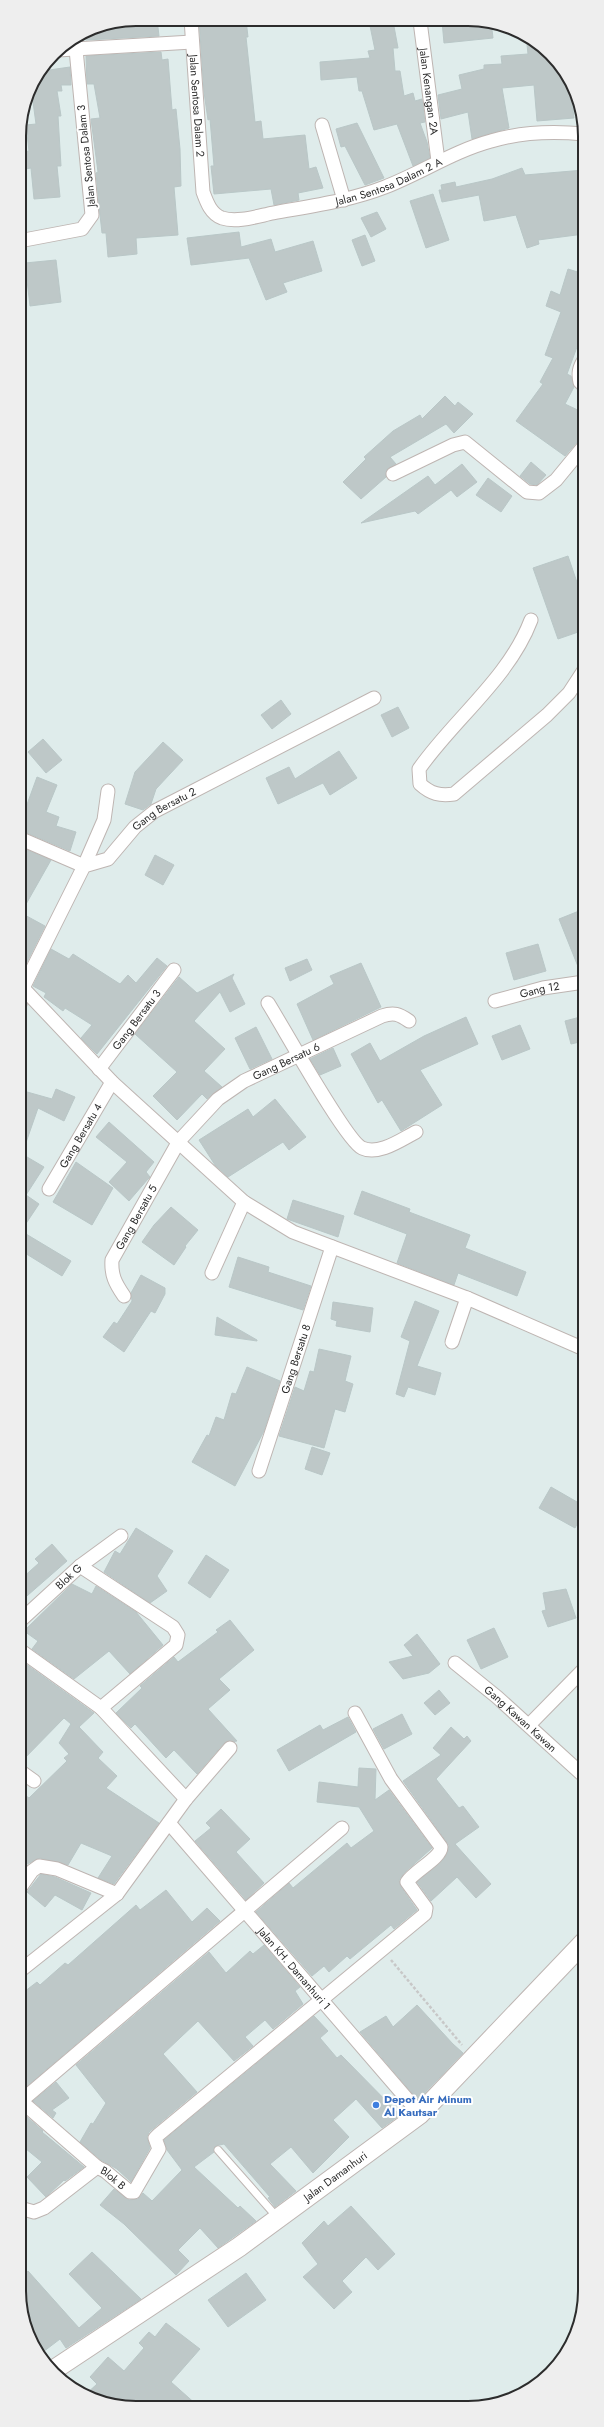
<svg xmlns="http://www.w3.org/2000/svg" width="604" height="2427" viewBox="0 0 604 2427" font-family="Jost,sans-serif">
<rect width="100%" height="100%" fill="#dfeceb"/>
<!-- building -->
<path fill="#bec8c8" stroke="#b9c7c7" d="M136 19H157L159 36 86 40V32L92 28Z
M199 19 246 20 248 37H246L255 122 261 121 263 139 305 135 309 169 316 167 323 188 298 193 299 200 274 205 271 189 214 194 211 166H214L210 119 208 120 204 92Z
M369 21H393L398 48H393L395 71H400L404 96 413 93 415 101 422 99 425 122 420 123 427 142 430 158 413 166 397 124 374 130 362 91H359L357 77 321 80 320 62 370 58 368 51 375 50Z
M442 21H491L493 38 444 43Z
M526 35 556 59 570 81 574 118 537 121 534 85 502 88 509 128 472 139 468 112 441 119 438 95 462 89 459 75 484 69V65L502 64 501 56 528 54Z
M161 52 162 60 168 59 172 110 176 109 180 149 181 186 174 187 178 235 136 238 137 254 108 257 106 233H102L100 215 96 173 98 172 91 119 100 118 94 84H87L86 56Z
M70 67 71 85H61L62 91H57L61 116H58L61 166H57L60 197 34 199 31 168 25 169 24 152 29 151 26 125 36 124 31 87 42 71Z
M357 123 384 178 365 185 345 146 341 147 336 129Z
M522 168 525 175 584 170V234L538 240 539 244 527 248 516 215 484 221 479 195 442 202 439 190H442L441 185 455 182 456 187 492 179Z
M433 194 449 240 426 248 410 201Z
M377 212 386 229 371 237 361 218Z
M239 232 241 247 271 239 275 252 313 241 322 271 283 283 287 292 266 300 249 258 191 265 187 238Z
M365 235 375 261 362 266 352 240Z
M56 260 61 302 30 306 25 263Z
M568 269 584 274V328L567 374 571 376 574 387 565 404 584 413V438L578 441 565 456 516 421 543 384 540 382 553 358 545 355 561 312 546 306 551 291 560 295Z
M445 396 455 406 458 402 473 414 454 433 446 424 390 457 396 464 387 469 386 477 361 499 343 482 366 459 364 457 393 431 420 415 422 419Z
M531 462 546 475 537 485 530 484 520 476Z
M462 464 477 482 457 497 451 490 418 514 415 511 361 523 428 476 435 485Z
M488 478 512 496 501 512 476 495Z
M568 556 584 603V630L558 639 533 568Z
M281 700 291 714 272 729 261 715Z
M398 707 409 728 392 737 381 715Z
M43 739 62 760 46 773 28 752Z
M163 742 183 760 156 789 151 804 143 810 125 804 135 772Z
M339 751 357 778 330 795 323 783 278 804 266 778 289 767 295 779Z
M37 777 57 785 46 812 59 817 56 826 76 832 70 851 20 830 19 808 25 810Z
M20 847 51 860 21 913 45 926 20 976Z
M155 855 174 865 163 885 145 875Z
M584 909V974H581L559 919Z
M538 944 546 971 514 980 506 953Z
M51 949 69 959 73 954 120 984 128 975 136 983 157 958 167 966 97 1054 81 1038 92 1025 65 1008 63 1011 44 997 46 993 33 986Z
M307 959 312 970 290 981 285 968Z
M361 963 381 1007 313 1040 297 1004 334 984 330 976Z
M234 974 232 978 245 1004 230 1012 220 992 194 1021 225 1049 204 1071 222 1087 207 1099 202 1094 177 1120 153 1096 177 1072 135 1034 179 977 197 993Z
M584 1016V1041L571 1044 565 1021Z
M466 1017 478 1044 420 1070 442 1105 401 1131 382 1100 378 1103 351 1054 370 1043 380 1061 424 1036Z
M520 1025 530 1049 502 1060 492 1036Z
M256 1027 272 1059 250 1069 235 1038Z
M333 1048 341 1066 320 1075 310 1059Z
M56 1089 75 1097 64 1121 38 1108 22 1154 44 1167 26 1195 39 1204 21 1231 71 1261 62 1276 20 1250V1090L52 1099Z
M275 1099 306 1137 289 1150 283 1142 228 1177 215 1165 199 1140 248 1109 253 1117Z
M109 1122 154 1162 146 1172 150 1177 148 1179 129 1201 109 1182 127 1162 96 1137Z
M76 1162 113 1188 92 1225 53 1202Z
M362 1191 410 1209 409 1212 470 1235 465 1248 526 1272 517 1296 458 1273 454 1285 397 1263 407 1234 354 1214Z
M293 1200 344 1216 338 1237 287 1219Z
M171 1207 198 1230 185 1246 186 1247 174 1265 142 1242 154 1225Z
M238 1257 269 1267 268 1272 311 1286 303 1310 229 1287Z
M141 1275 165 1288V1294L155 1313 151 1311 124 1352 103 1337 114 1322 117 1324 132 1301 131 1293Z
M415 1301 439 1311 417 1366 441 1373 435 1395 408 1387 404 1397 396 1394 410 1341 401 1337Z
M333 1302 373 1308 370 1332 336 1326 337 1321 331 1319Z
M217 1317 257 1340V1341L215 1335Z
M319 1349 351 1356 345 1381 353 1384 345 1412 335 1409 324 1448 279 1436 295 1387 304 1391 310 1371 314 1372Z
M247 1367 280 1381 264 1431 235 1486 192 1462 207 1435 209 1436 216 1417 224 1420 232 1393 236 1394Z
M312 1447 330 1453 322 1475 305 1469Z
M551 1487 584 1506V1511L575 1528 539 1508Z
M136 1528 173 1551 157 1576 167 1591 150 1603 104 1572 115 1551 120 1554Z
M52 1544 67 1561 20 1602V1580L39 1563 35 1559Z
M206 1555 229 1570 210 1598 188 1583Z
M72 1584 92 1594 96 1586 136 1612 163 1645 130 1674 109 1651 74 1679 32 1649 38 1641 24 1631Z
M566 1589 576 1618 548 1627 542 1611 546 1610 543 1593Z
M230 1620 254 1650 219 1679 230 1690 208 1709 237 1741 224 1743 197 1774 174 1750 166 1758 135 1724 131 1728 116 1713 142 1688 140 1686 174 1657 178 1662 218 1632 216 1630Z
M494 1628 508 1657 481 1669 467 1640Z
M417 1634 440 1664 429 1673 403 1679 389 1662 413 1656 404 1645Z
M23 1662 94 1713 79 1727 103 1752 98 1758 117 1776 106 1788 159 1823 114 1884 98 1878 112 1856 81 1843 68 1865 40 1858 27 1864 20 1874V1792L29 1798 67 1761 64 1758 69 1754 59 1743 71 1724 64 1718 20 1763V1665Z
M439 1690 450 1703 435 1715 424 1703Z
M402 1714 412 1734 384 1749 373 1729Z
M348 1717 356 1732 289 1771 277 1750 320 1725 323 1730Z
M451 1727 464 1739 467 1736 471 1741 436 1779 459 1808 463 1806 479 1827 455 1844 491 1884 476 1898 457 1877 431 1901 417 1882 443 1860 447 1854 449 1845 403 1781 441 1755 433 1748Z
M359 1768 376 1769 375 1800 389 1790 432 1848 405 1872 399 1880 401 1887 417 1910 394 1929 391 1925 350 1959 347 1956 329 1972 324 1966 312 1976 256 1912 289 1883 293 1888 347 1843 351 1848 374 1831 359 1807 317 1802 319 1782 358 1787Z
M221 1809 250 1839 236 1852 264 1883 246 1900 195 1841 211 1828 206 1823Z
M41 1874 55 1877 91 1893 82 1910 55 1895 45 1907 27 1892Z
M166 1890 192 1922 207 1908 220 1921 20 2092V1995L37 1982 40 1985 65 1963 68 1965 136 1905 140 1910Z
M264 1945 300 1987 295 1991 303 2004 273 2029 265 2020 245 2037 253 2046 234 2061 198 2021 163 2054 197 2092 149 2132 147 2137 150 2148 131 2182 117 2169 101 2160 80 2142 91 2123 93 2124 106 2103 76 2065 209 1952 226 1973 250 1951 253 1954Z
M417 2005 453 2044 463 2053 418 2100 360 2032 386 2016 393 2027Z
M314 2016 328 2031 320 2038 337 2058 341 2055 400 2115 382 2128 356 2099 333 2120 349 2137 313 2173 291 2147 270 2164 296 2191 275 2207 268 2198 270 2197 224 2144 215 2146 214 2152 194 2167 238 2208 240 2206 256 2221 218 2248 200 2228 178 2250 189 2261 176 2275 124 2224 100 2205 114 2189 129 2200 138 2199 143 2193 152 2201 182 2170 167 2150 164 2140Z
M56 2082 69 2098 52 2110 56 2113 53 2118 33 2101Z
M20 2111 43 2131 42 2132 84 2167 65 2181 64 2180 46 2197 27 2177 42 2162 20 2144Z
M351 2206 395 2254 378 2270 366 2257 342 2281 352 2292 334 2309 303 2277 318 2264 302 2243 324 2221 328 2226Z
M92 2252 141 2299 66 2348 60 2339 39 2355 31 2342 20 2306V2278L28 2271 79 2328 102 2308 69 2274Z
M246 2273 266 2300 228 2327 208 2300Z
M166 2323 200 2349 171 2382 198 2406H113L85 2395 97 2384 90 2377 108 2357 124 2371 144 2348 139 2343 149 2332 155 2337Z"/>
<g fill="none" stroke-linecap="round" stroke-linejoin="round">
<defs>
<path id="lane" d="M218 2150 277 2217"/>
<g id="street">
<path id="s1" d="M191 19 203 192C207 203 211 214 222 218 237 223 258 216 273 213 311 206 349 201 385 187 421 173 454 151 491 141 521 132 553 131 584 134"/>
<path id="s2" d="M420 21 438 161"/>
<path d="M58 50 192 42"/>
<path d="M322 125 344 200"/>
<path d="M19 241 82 229 92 215 75 39"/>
<path d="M584 360C579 368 578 373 580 382L584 386"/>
<path d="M393 474 453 445 465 442 527 492 539 493 556 480 584 446"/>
<path d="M531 620C509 678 454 719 419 769L420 784C431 794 440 796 454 794L547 715 569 693 584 670"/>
<path d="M19 838 84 866 104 820 108 791"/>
<path d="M20 985 112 1082 244 1202 293 1232 467 1298 584 1349"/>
<path id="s3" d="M495 1001 543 988 584 982"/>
<path d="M268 1003C282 1025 346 1141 362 1148 379 1156 402 1139 416 1132"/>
<path id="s4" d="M20 1004 23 988 84 866 108 859 135 827 155 811 374 698"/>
<path id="s5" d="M99 1069 174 970"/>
<path id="s6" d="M49 1189 112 1082"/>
<path d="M212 1273 244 1202"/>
<path id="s7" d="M124 1296C115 1283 111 1275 112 1260L179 1141 218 1099 244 1081 382 1016C394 1012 399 1014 409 1021"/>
<path d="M452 1342 467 1298"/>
<path id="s8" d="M259 1471 332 1247"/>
<path d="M80 1566 173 1627 178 1635 176 1645 101 1708"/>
<path id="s9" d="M20 1621 80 1566 121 1536"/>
<path d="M20 1650 101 1708 186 1799"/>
<path id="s10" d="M455 1663 497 1697 585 1777"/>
<path d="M529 1725 583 1670"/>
<path d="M20 1771 34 1781"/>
<path id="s11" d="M169 1823 420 2114"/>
<path d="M20 1888 32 1871 39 1866 57 1869 117 1894"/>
<path d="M20 1971 117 1894 186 1799 230 1748"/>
<path d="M21 2101 97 2167"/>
<path d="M20 2102 342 1828"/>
<path id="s12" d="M20 2208 34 2212 44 2208 97 2167 105 2171 130 2192H134L159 2149 155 2138 158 2135 425 1914 426 1908 407 1882C414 1871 441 1858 441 1847L391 1779 355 1713"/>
</g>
<g id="secondary">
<path id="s13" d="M52 2371 239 2247 420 2114 585 1941"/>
</g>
</defs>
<!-- lane casing -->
<use href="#lane" stroke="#beb5b2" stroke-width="9"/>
<!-- street casing -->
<use href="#street" stroke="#beb5b2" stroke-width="15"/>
<!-- secondary casing -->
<use href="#secondary" stroke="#beb5b2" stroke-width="21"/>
<!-- path -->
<path stroke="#c8c8c8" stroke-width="2.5" stroke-dasharray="3 2" stroke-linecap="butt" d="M391 1960 462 2045"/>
<!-- lane -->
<use href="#lane" stroke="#fff" stroke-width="7"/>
<!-- street -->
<use href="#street" stroke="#fff" stroke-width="13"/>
<!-- secondary -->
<use href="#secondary" stroke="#fff" stroke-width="19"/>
</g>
<!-- markers -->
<circle fill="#3f7fe0" stroke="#fff" stroke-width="1.5" cx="376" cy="2105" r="4"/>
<g text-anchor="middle" stroke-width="4" stroke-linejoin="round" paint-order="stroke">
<!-- street labels -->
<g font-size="11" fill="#2c2c2c" stroke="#fff">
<text dy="4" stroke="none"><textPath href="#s2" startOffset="71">Jalan Kenangan 2A</textPath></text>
<text dy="4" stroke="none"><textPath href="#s1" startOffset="87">Jalan Sentosa Dalam 2</textPath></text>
<text transform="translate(86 156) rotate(-96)" y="4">Jalan Sentosa Dalam 3</text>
<text dy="4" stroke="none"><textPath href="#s1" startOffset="379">Jalan Sentosa Dalam 2 A</textPath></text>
<text dy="4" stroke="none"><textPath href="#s4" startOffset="254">Gang Bersatu 2</textPath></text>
<text dy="4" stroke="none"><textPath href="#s3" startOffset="46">Gang 12</textPath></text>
<text dy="4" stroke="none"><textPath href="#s5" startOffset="62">Gang Bersatu 3</textPath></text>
<text dy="4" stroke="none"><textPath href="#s7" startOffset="311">Gang Bersatu 6</textPath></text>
<text dy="4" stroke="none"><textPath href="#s6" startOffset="62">Gang Bersatu 4</textPath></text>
<text dy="4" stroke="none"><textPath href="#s7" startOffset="88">Gang Bersatu 5</textPath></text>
<text dy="4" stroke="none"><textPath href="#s8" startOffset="118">Gang Bersatu 8</textPath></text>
<text dy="4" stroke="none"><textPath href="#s9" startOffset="66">Blok G</textPath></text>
<text dy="4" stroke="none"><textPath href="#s10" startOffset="86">Gang Kawan Kawan</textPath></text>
<text dy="4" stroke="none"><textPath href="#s11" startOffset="192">Jalan KH. Damanhuri 1</textPath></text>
<text dy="4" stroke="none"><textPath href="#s13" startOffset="344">Jalan Damanhuri</textPath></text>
<text dy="4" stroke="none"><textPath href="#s12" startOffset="112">Blok B</textPath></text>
</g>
<!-- shop labels -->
<g font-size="11" font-weight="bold" fill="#366cbe" stroke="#fff" text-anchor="start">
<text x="384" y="2103">Depot Air Minum<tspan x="384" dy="13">Al Kautsar</tspan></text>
</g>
</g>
<!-- crop -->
<path d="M0 0H604V2427H0ZM136 26H468A110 110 0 0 1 578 136V2291A110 110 0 0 1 468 2401H136A110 110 0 0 1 26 2291V136A110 110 0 0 1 136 26Z" fill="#eee" fill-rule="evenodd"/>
<path fill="none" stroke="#2c2c2c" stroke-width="2" d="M136 26H468A110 110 0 0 1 578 136V2291A110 110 0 0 1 468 2401H136A110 110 0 0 1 26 2291V136A110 110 0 0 1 136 26Z"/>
</svg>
